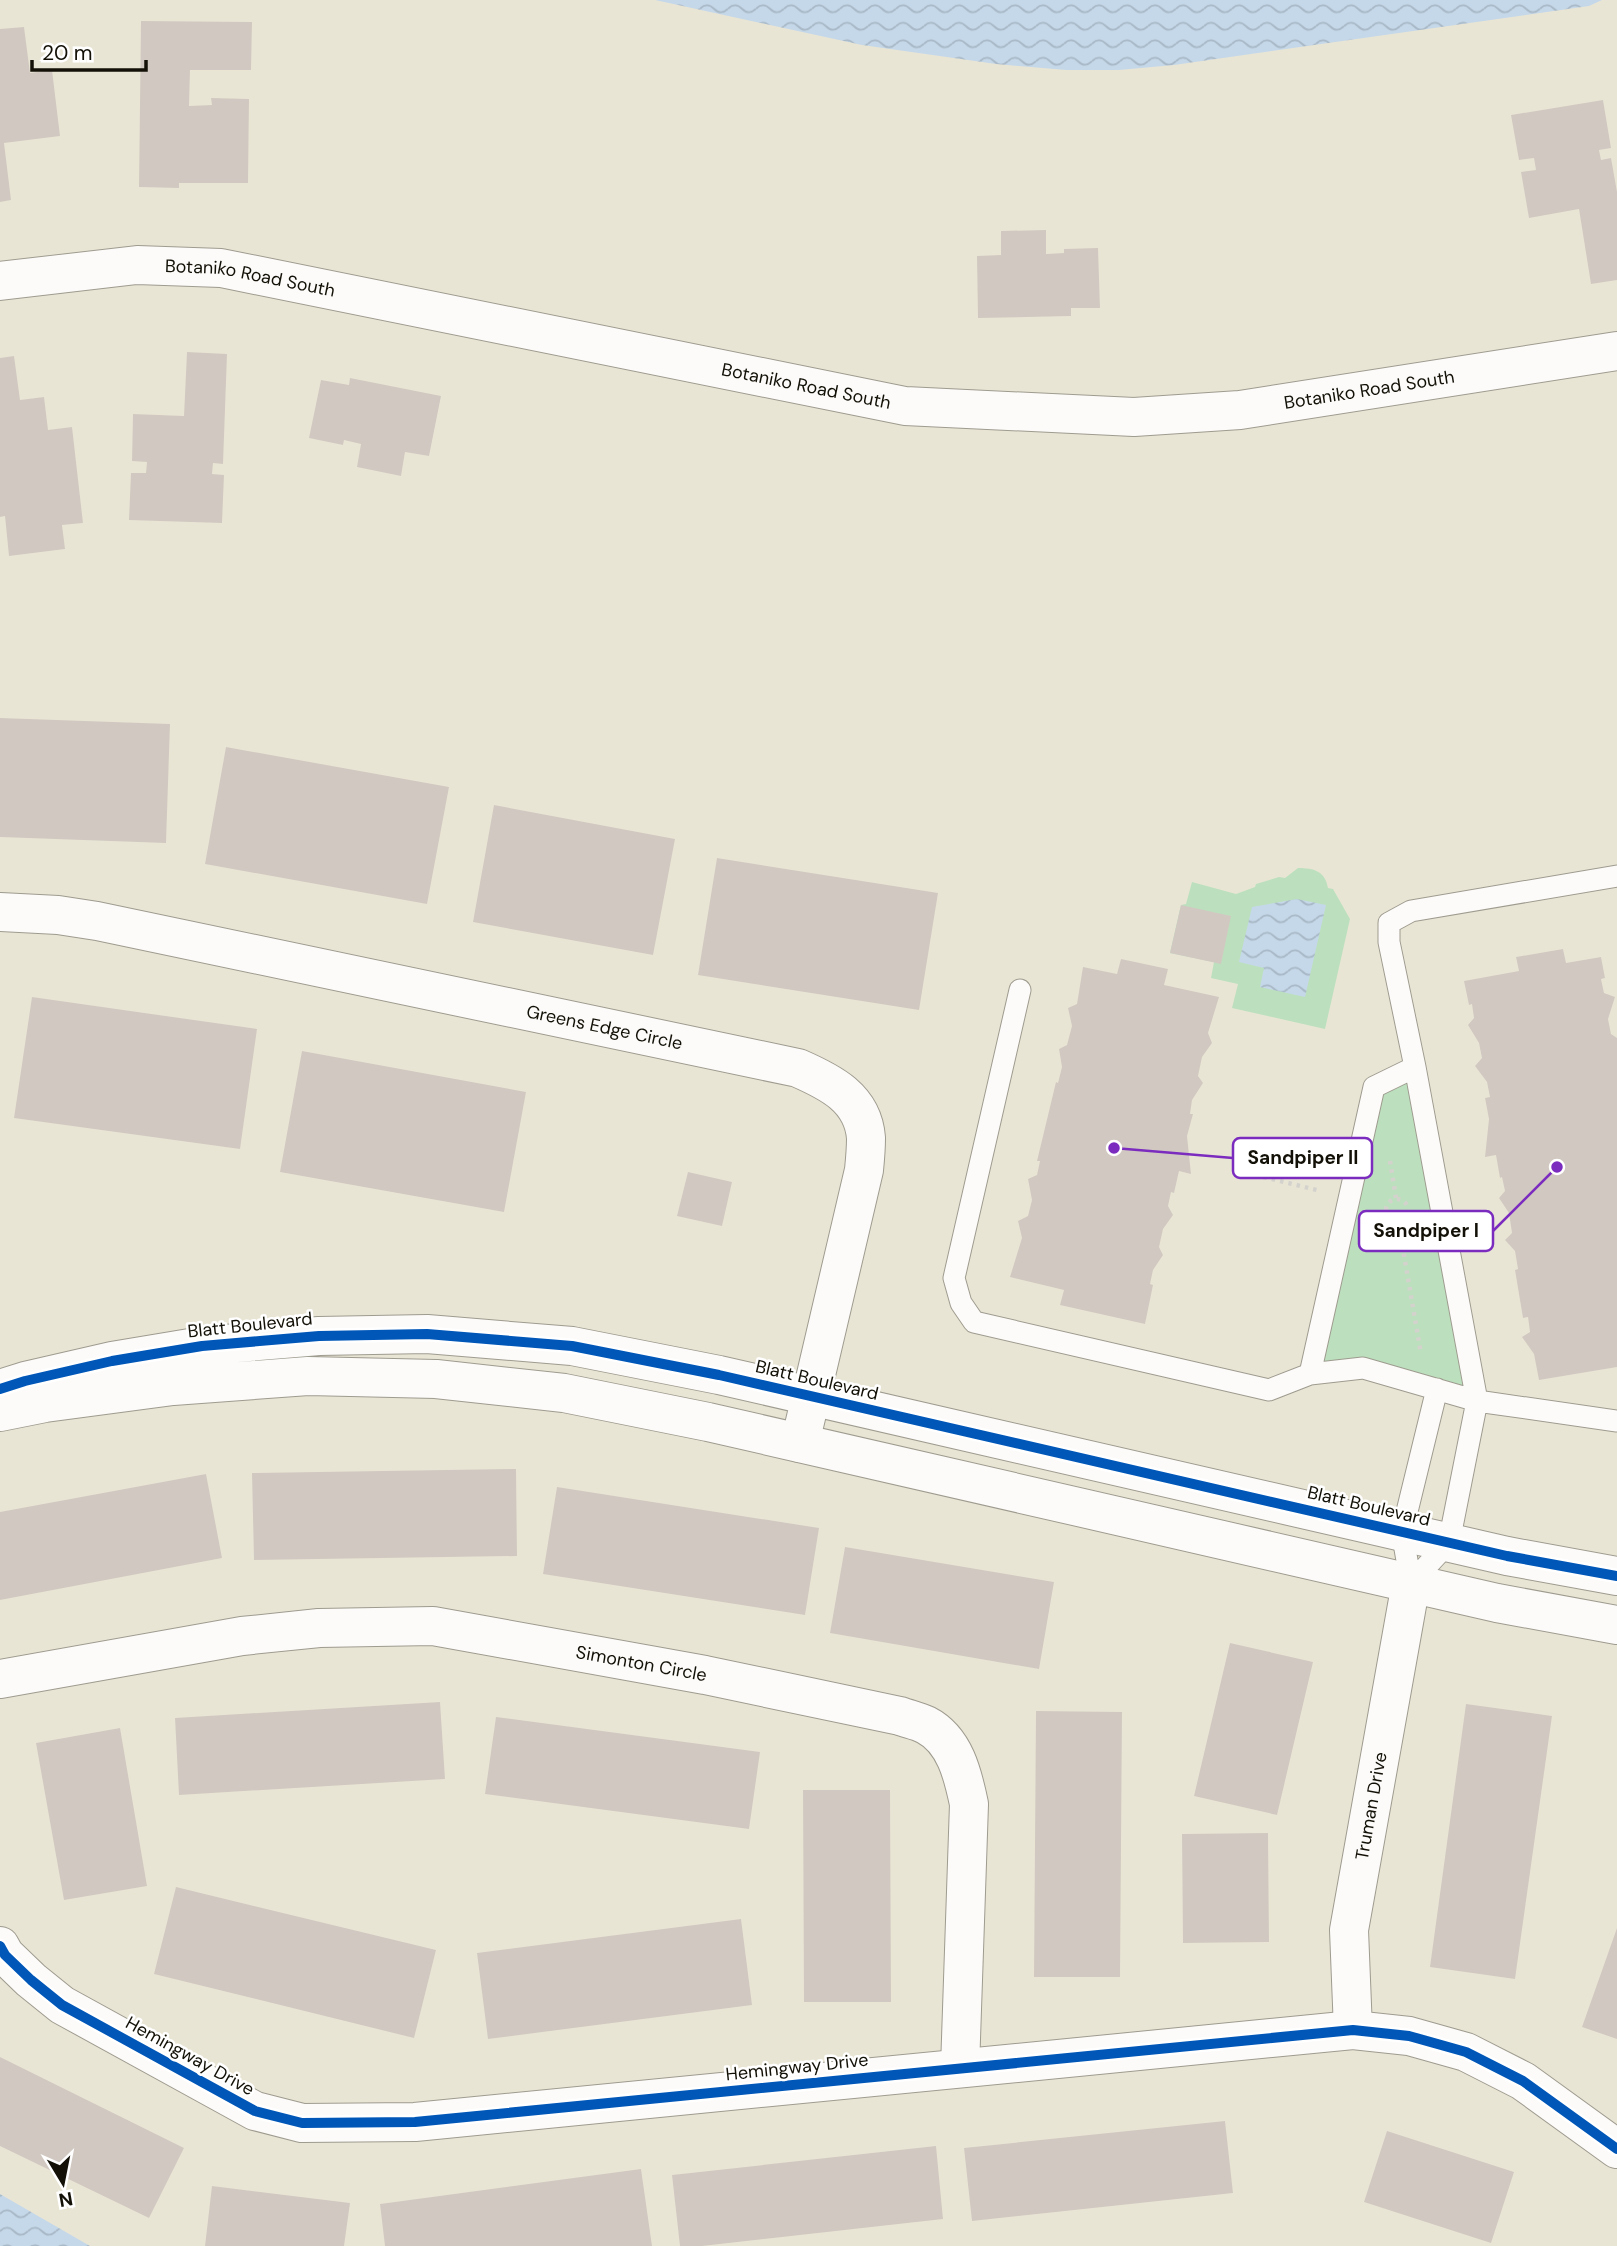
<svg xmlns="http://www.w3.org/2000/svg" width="1617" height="2246" viewBox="0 0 1617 2246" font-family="'DM Sans',sans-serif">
<defs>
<pattern id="water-waves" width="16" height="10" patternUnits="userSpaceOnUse" patternTransform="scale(1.75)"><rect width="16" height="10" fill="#c5d8e9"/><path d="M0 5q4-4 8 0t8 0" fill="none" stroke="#a8b8c6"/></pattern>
</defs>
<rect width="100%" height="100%" fill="#e9e5d5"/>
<!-- park -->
<path fill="#bce0be" d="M1298 868C1314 868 1325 871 1328 888L1333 889 1350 919 1325 1029 1232 1008 1238 984 1211 978 1214 962 1170 953 1181 905 1186 904 1192 882 1236 894 1255 887 1256 884 1279 877 1285 878Z
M1415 1067 1477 1401 1364 1368 1310 1374 1374 1087Z"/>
<!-- water -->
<path fill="url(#water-waves)" d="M655 0H1602L1589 6 1174 65 1119 70H1066L996 64 862 45Z
M1297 899 1326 905 1305 997 1260 987 1264 968 1239 962 1252 907Z
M0 2194 90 2246H0Z"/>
<!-- building -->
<path fill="#d1c9c1" d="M141 21 252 22 251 70H190L189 106 212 105 211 98 249 99 248 183H179V188L139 187Z
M24 27 30 73 52 70 60 136 4 143 11 200 0 202V29Z
M1603 100 1611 148 1599 150 1601 160 1611 158 1617 192V280L1591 284 1579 209 1529 218 1521 172 1536 170 1534 158 1519 160 1511 115Z
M1046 230V254L1064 253V249L1098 248 1100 308H1071V316L978 318 977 256 1001 255V231Z
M187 352 227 354 223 464 213 463 212 474 224 475 222 523 129 520 131 473H146L147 462 132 461 133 414 184 416Z
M14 356 20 400 44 397 48 430 72 427 83 523 62 525 65 549 9 556 5 516 0 517V358Z
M350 378 441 396 429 456 405 452 401 476 357 467 361 444 344 440 343 445 309 438 321 380 349 385Z
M0 718 170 724 166 843 0 837Z
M226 747 449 787 427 904 205 864Z
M494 805 675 839 653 955 473 922Z
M717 858 938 893 919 1010 698 975Z
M1181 905 1231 916 1221 964 1170 953Z
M1563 949 1566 963 1601 957 1605 978 1601 979 1604 993 1615 997 1608 1019 1611 1034 1617 1038V1367L1539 1380 1534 1354 1522 1337 1530 1332 1528 1317 1523 1318 1515 1270 1518 1269 1515 1251 1505 1240 1512 1233 1509 1213 1499 1198 1505 1191 1502 1177 1500 1178 1496 1155 1485 1157 1489 1119 1485 1098 1490 1097 1487 1082 1475 1066 1482 1058 1479 1043 1468 1025 1474 1018 1472 1004 1469 1005 1464 981 1519 971 1516 957Z
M1121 959 1168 969 1164 985 1219 997 1208 1033 1212 1043 1202 1057 1198 1076 1203 1083 1192 1100 1190 1114H1193L1187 1136 1191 1174 1179 1171 1174 1193 1171 1192 1168 1206 1173 1215 1163 1229 1159 1247 1163 1255 1153 1270 1150 1284 1153 1285 1145 1324 1060 1305 1064 1290 1010 1277 1022 1238 1018 1221 1028 1216 1032 1200 1028 1179 1037 1175 1040 1161H1037L1056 1082 1058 1083 1062 1067 1059 1049 1067 1045 1072 1026 1068 1008 1077 1004 1083 967 1117 974Z
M32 997 257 1029 240 1149 14 1118Z
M302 1051 526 1092 504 1212 280 1172Z
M688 1172 732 1182 722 1226 677 1216Z
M516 1469 517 1556 254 1560 252 1473Z
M206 1474 222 1558 0 1600V1512Z
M557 1487 819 1528 805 1615 543 1574Z
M845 1547 1054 1582 1039 1669 830 1633Z
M1230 1643 1313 1662 1277 1815 1194 1796Z
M440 1702 445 1779 179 1795 175 1718Z
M1466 1704 1552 1716 1515 1979 1430 1967Z
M1036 1711 1122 1712 1120 1977H1034Z
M496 1717 760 1752 749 1829 485 1794Z
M120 1728 147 1886 64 1900 36 1743Z
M803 1790H890L891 2002H804Z
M1268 1833 1269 1942 1183 1943 1182 1834Z
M176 1887 436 1950 414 2038 154 1974Z
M741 1919 752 2005 488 2039 477 1953Z
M1617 1928V2039L1582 2027Z
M0 2057 184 2148 149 2218 0 2146Z
M1225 2121 1233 2193 972 2221 964 2148Z
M1387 2131 1514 2172 1491 2243 1364 2202Z
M936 2146 943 2219 702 2246H680L672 2175Z
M641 2169 652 2246H385L380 2204Z
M212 2186 350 2203 344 2246H205Z"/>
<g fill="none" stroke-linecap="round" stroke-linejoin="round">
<defs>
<path id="service" d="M1020 990 954 1278 961 1303 974 1322 1269 1390 1310 1374 1363 1368 1477 1401 1617 1421
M1310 1374 1374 1087 1415 1067
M1411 1583 1449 1542 1477 1401 1415 1067 1389 942V923L1411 911 1617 876
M1411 1583 1402 1532 1437 1389"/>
<g id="minor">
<path id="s1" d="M0 281 137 265 221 268 905 406 1134 417 1240 410 1617 351"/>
<path id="s2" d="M0 912 58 915 97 921 798 1068C830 1082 863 1098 866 1138 866 1148 865 1160 864 1170L800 1443"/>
<path id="s3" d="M0 1679 242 1636 319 1628 433 1626 705 1675 900 1716C908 1719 918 1721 926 1725 955 1740 963 1775 969 1804L960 2068"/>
<path d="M0 1946 5 1955 31 1980 62 2005 255 2111 302 2123 415 2122 1353 2030 1409 2036 1466 2052 1523 2081 1617 2149"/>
<path id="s4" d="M1353 2030 1349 1930 1411 1583"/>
</g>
<path id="tertiary" d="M0 1389 25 1381 112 1361 202 1346 319 1336 427 1334 572 1346 719 1375 1507 1556 1617 1576
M0 1412 45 1403 173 1386 308 1376 436 1379 564 1393 708 1422 1497 1603 1617 1625"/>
</defs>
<!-- service casing -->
<use href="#service" stroke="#9e9b8f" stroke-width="23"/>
<!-- minor casing -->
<use href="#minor" stroke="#9e9b8f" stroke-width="40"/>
<!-- tertiary casing -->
<use href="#tertiary" stroke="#9e9b8f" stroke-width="40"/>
<!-- path -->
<path stroke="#d4d2cd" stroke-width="4.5" stroke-dasharray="3.5 5" stroke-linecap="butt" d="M1390 1161 1396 1198
M1247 1173 1321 1191
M1386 1210a11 11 0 1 1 22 0a11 11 0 1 1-22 0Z
M1398 1220 1421 1354"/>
<!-- service -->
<use href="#service" stroke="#fcfbf9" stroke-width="21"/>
<!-- minor -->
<use href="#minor" stroke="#fcfbf9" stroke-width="38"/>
<!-- tertiary -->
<use href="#tertiary" stroke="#fcfbf9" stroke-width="38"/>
<defs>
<path id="cycleway" d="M0 1389 25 1381 112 1361 202 1346 319 1336 427 1334 572 1346 719 1375 1507 1556 1617 1576
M0 1946 5 1955 31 1980 62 2005 255 2111 302 2123 415 2122 1353 2030 1409 2036 1466 2052 1523 2081 1617 2149"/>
</defs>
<!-- cycleway casing -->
<use href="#cycleway" stroke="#fff" stroke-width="15"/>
<!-- cycleway -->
<use href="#cycleway" stroke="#0057b8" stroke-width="10"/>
</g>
<g text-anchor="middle" stroke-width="5" stroke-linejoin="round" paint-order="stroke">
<!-- street labels -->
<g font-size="18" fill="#131107" stroke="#fff">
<text dy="6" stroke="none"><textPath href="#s1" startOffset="252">Botaniko Road South</textPath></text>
<text dy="6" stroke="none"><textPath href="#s1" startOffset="819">Botaniko Road South</textPath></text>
<text dy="6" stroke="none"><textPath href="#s1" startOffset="1386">Botaniko Road South</textPath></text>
<text dy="6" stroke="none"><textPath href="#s2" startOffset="616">Greens Edge Circle</textPath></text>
<text transform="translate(250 1325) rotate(-6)" y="6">Blatt Boulevard</text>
<text transform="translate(817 1380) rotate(13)" y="6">Blatt Boulevard</text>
<text transform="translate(1369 1506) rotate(13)" y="6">Blatt Boulevard</text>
<text dy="6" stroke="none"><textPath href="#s3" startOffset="649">Simonton Circle</textPath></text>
<text dy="6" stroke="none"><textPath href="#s4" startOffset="226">Truman Drive</textPath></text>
<text transform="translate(190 2056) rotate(29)" y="6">Hemingway Drive</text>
<text transform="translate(797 2067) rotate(-6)" y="6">Hemingway Drive</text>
</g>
</g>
<!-- callouts -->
<path fill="none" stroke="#7b2cbf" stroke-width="2.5" d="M1114 1148L1233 1158M1557 1167L1493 1231"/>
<g fill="#7b2cbf" stroke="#fff" stroke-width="2.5">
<circle cx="1114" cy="1148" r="7"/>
<circle cx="1557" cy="1167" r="7"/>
</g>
<g fill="#fff" stroke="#7b2cbf" stroke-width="2.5">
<rect x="1233" y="1138" width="139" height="40" rx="7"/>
<rect x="1359" y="1211" width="134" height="40" rx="7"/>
</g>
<g font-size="19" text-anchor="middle" font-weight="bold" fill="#131107">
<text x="1303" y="1164">Sandpiper II</text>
<text x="1426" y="1237">Sandpiper I</text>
</g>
<!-- north arrow -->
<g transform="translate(63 2183) rotate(170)" stroke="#ffffff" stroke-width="5" paint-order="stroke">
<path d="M0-5L12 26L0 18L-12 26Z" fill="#131107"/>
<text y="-10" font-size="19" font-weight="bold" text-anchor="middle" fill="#131107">N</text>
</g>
<!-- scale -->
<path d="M32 60v10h114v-10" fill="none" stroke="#131107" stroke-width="3.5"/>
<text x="42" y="60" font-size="21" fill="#131107" stroke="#ffffff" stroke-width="5" paint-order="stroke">20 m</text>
</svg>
